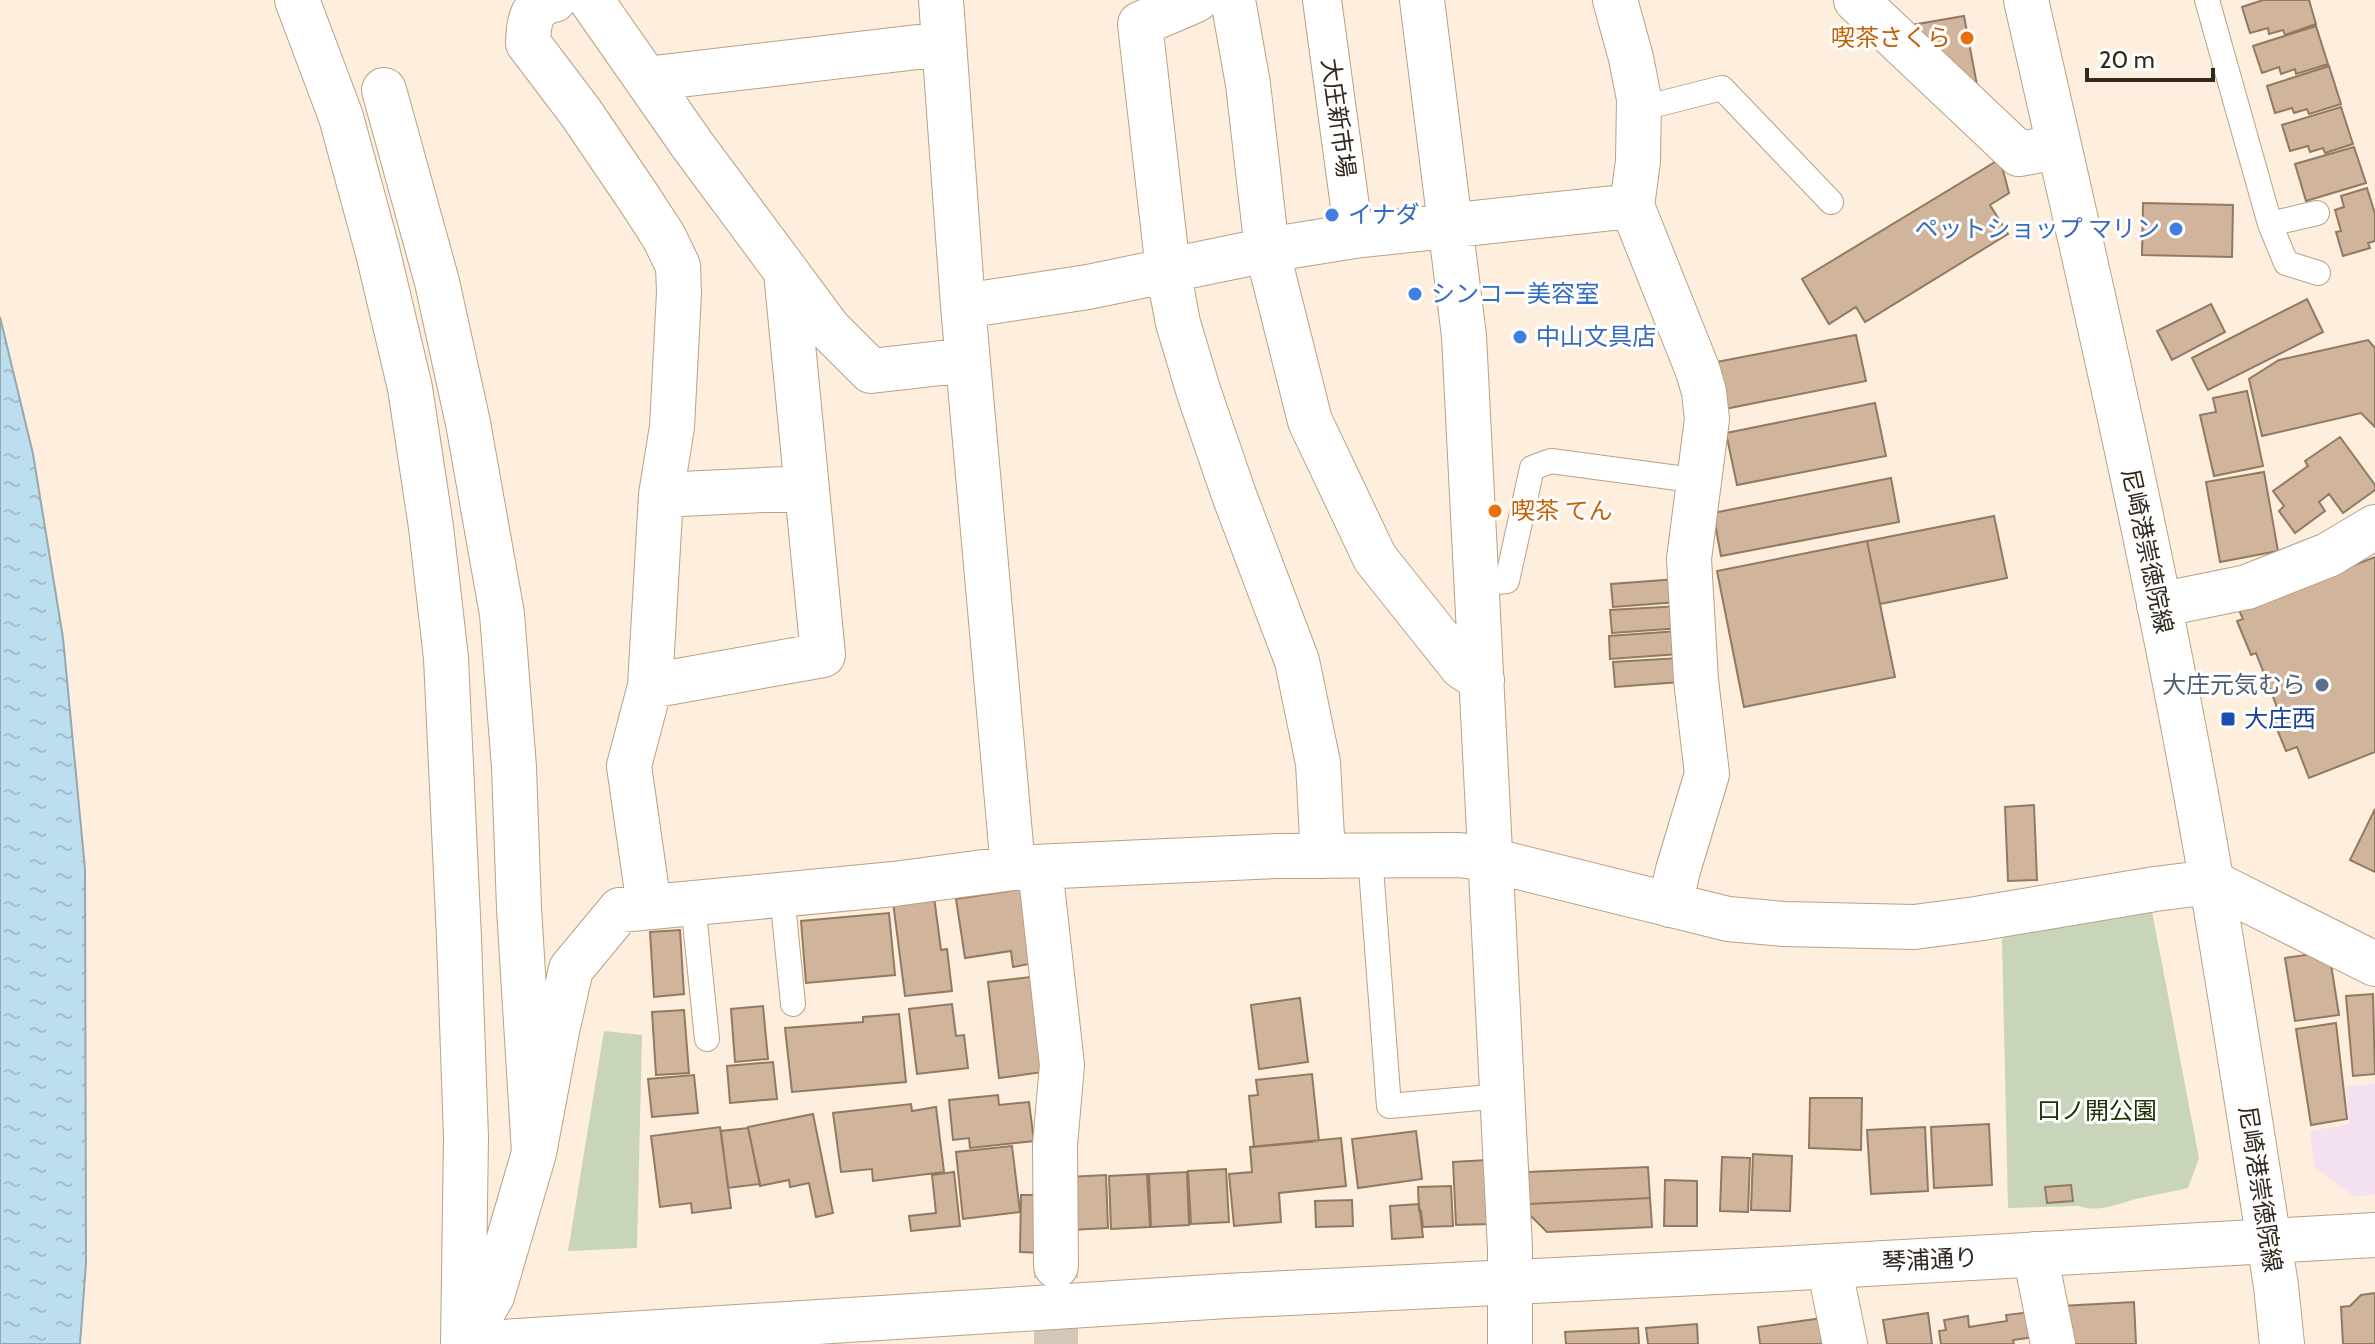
<svg xmlns="http://www.w3.org/2000/svg" width="2375" height="1344" viewBox="0 0 2375 1344" font-family="Cabin,'Noto Sans JP',sans-serif">
<defs>
<pattern id="water-ripples" width="26" height="14" patternUnits="userSpaceOnUse" patternTransform="scale(2)"><rect width="26" height="14" fill="#bddeef"/><path d="M2 4q2-2 4 0t4 0M15 11q2-2 4 0t4 0" fill="none" stroke="#a3becc"/></pattern>
</defs>
<rect width="100%" height="100%" fill="#feeedd"/>
<!-- commercial -->
<path fill="#f3e0f1" d="M2375 1084V1195L2353 1196 2314 1166 2310 1131 2349 1124 2346 1086Z"/>
<!-- green -->
<path fill="#c8d5ba" d="M2151 906 2199 1158 2188 1188C2171 1192 2153 1195 2136 1199 2117 1204 2099 1213 2079 1206L2008 1208 2002 940 2011 926Z
M604 1031 642 1035 637 1248 568 1251Z"/>
<!-- water -->
<path fill="url(#water-ripples)" stroke="#93a8b0" stroke-width="2" d="M0 317 33 454 63 638 85 869 86 1263 80 1344H0Z"/>
<!-- building -->
<path fill="#d0b59c" stroke="#927961" stroke-width="2" d="M2263 0H2309L2316 24 2285 35 2283 30 2269 34 2268 28 2250 33 2242 7Z
M1964 16 1977 85 1912 25Z
M2316 26 2328 64 2296 74 2295 69 2281 74 2279 67 2262 73 2253 46Z
M2329 66 2341 104 2309 114 2307 109 2294 113 2292 108 2275 113 2267 86Z
M2341 107 2353 144 2325 153 2323 148 2310 152 2308 146 2290 151 2282 125Z
M2354 147 2366 183 2306 201 2295 164Z
M2000 159 2009 193 1990 205 2008 234 1865 322 1856 307 1829 324 1802 279Z
M2367 188 2375 214V241L2368 243 2370 248 2343 256 2336 232 2341 231 2335 210 2344 207 2341 196Z
M2143 203 2233 205 2232 257 2142 255Z
M2307 299 2323 332 2208 390 2192 358Z
M2211 304 2225 332 2172 360 2157 331Z
M1856 335 1866 381 1715 411 1706 364Z
M2368 340 2375 348V427L2361 413 2262 436 2249 379 2279 360Z
M2247 391 2263 466 2214 476 2200 415 2216 412 2213 398Z
M1875 403 1886 456 1737 485 1726 433Z
M2340 437 2375 485V490L2343 513 2329 494 2319 502 2325 511 2295 533 2279 511 2284 506 2273 491 2308 466 2305 461Z
M2264 472 2278 551 2220 562 2206 482Z
M1891 478 1899 522 1721 556 1713 513Z
M1994 516 2007 578 1880 604 1867 541Z
M1867 541 1895 677 1744 707 1717 571Z
M2375 557V752L2309 778 2297 747 2286 751 2279 734 2273 718 2280 715 2256 653 2251 655 2237 621 2243 619 2239 610Z
M1677 579 1678 602 1613 607 1611 584Z
M1680 606 1681 628 1612 633 1610 610Z
M1678 631 1679 654 1610 659 1609 636Z
M1679 658 1680 682 1615 687 1613 662Z
M2034 805 2037 880 2008 881 2005 807Z
M2375 809V872L2350 860Z
M1028 888 1039 962 1013 967 1011 951 965 958 956 899Z
M934 897 941 950 947 949 952 991 905 996 893 902Z
M889 913 895 975 806 983 801 921Z
M680 930 684 994 654 997 650 932Z
M2320 953 2330 958 2339 1015 2295 1021 2285 958Z
M1039 976 1050 1071 999 1078 988 982Z
M2373 994 2375 1074 2353 1076 2346 996Z
M1300 998 1308 1062 1259 1069 1251 1005Z
M952 1004 956 1036 964 1035 968 1068 917 1074 909 1009Z
M763 1006 768 1059 735 1062 731 1009Z
M684 1010 689 1073 656 1075 652 1012Z
M899 1014 906 1082 792 1092 785 1028 863 1022V1017Z
M2336 1023 2347 1119 2311 1125 2296 1029Z
M773 1062 777 1099 730 1103 727 1066Z
M1312 1074 1319 1141 1254 1147 1249 1096 1258 1095 1256 1080Z
M694 1075 698 1113 652 1117 648 1079Z
M998 1095 999 1105 1029 1102 1034 1141 970 1148 969 1138 953 1140 949 1100Z
M1810 1098H1862L1861 1150 1809 1148Z
M911 1104 912 1111 936 1107 944 1172 873 1181 872 1169 841 1172 833 1113Z
M813 1114 833 1213 816 1217 809 1183 790 1187 789 1180 760 1186 748 1127Z
M1989 1124 1992 1185 1934 1188 1931 1127Z
M720 1127 731 1208 692 1213 691 1203 660 1207 651 1136Z
M1925 1127 1928 1191 1871 1194 1867 1130Z
M748 1128 760 1184 728 1188 721 1131Z
M1416 1131 1422 1179 1358 1188 1352 1139Z
M1341 1138 1346 1186 1279 1193 1281 1222 1234 1226 1229 1174 1252 1172 1250 1147Z
M1012 1146 1020 1212 963 1219 956 1152Z
M1753 1154 1792 1156 1790 1211 1751 1210Z
M1722 1157 1750 1158 1748 1212 1720 1211Z
M1487 1160 1490 1224 1456 1225 1453 1162Z
M1648 1167 1650 1198 1529 1204 1527 1172Z
M1226 1169 1229 1222 1191 1224 1188 1171Z
M954 1172 960 1226 911 1231 909 1216 936 1213 932 1175Z
M1187 1172 1189 1225 1151 1227 1149 1174Z
M1147 1174 1150 1227 1111 1229 1109 1176Z
M1106 1175 1108 1228 1070 1230 1068 1177Z
M1665 1180 1697 1181V1226H1664Z
M2071 1185 2073 1201 2047 1203 2045 1187Z
M1451 1186 1453 1226 1423 1227 1421 1211H1419L1418 1187Z
M1021 1195H1044L1043 1253 1020 1252Z
M1650 1198 1652 1227 1547 1232 1529 1214V1204Z
M1352 1200 1353 1226 1316 1227 1315 1201Z
M1419 1204 1423 1237 1392 1239 1390 1206Z
M2375 1293V1344H2343L2341 1307 2350 1306 2361 1295Z
M2134 1302 2136 1344H2068L2061 1306Z
M2030 1312 2034 1337 2013 1340 2014 1344H1941L1939 1331 1946 1330 1944 1320 1968 1316 1969 1327 2007 1321 2006 1315Z
M1928 1313 1932 1344H1887L1883 1320Z
M1830 1317 1833 1344H1760L1758 1327Z
M1697 1324 1698 1344H1648L1646 1328Z
M1638 1328 1639 1344H1566L1565 1332Z"/>
<g fill="none" stroke-linecap="round" stroke-linejoin="round">
<!-- minor-tunnel -->
<path stroke="#d5c7b7" stroke-width="44" stroke-dasharray="44 22" stroke-linecap="butt" d="M1056 1344V1268"/>
<defs>
<path id="service" d="M2207 0 2270 224 2286 263 2318 273
M1639 109 1722 88 1831 202
M2270 224 2317 213
M1477 584 1507 581 1532 468 1551 461 1700 481
M1370 855 1389 1106 1502 1096
M782 894 793 1004
M693 903 707 1039"/>
<path id="pedestrian" d="M1322 0 1354 236"/>
<path id="minor" d="M297 0 341 117 378 253 410 388 431 527 446 658 459 938 466 1137 463 1344
M554 0C530 5 529 22 528 43L581 113 638 197 664 237 678 266 679 293 672 427 661 495 806 488
M591 0 693 146 829 329 871 371 967 360
M941 0 963 306 1013 868 1276 856 1459 855 1482 858 1728 919 1784 924 1914 927 1976 919 2155 889 2211 882 2375 964
M1196 0 1140 24 1168 270 1178 323 1199 393 1234 495 1297 661 1318 763 1323 856
M1233 0 1248 84 1267 250 1310 421 1375 558 1462 667 1482 680
M1422 0 1464 336 1510 1249V1344
M1615 0 1631 58 1639 99 1638 161 1632 206 1698 371 1704 392 1707 419 1689 559 1696 680 1707 774 1678 870 1670 905
M1856 0 2019 154 2059 147
M646 79 943 44
M384 90 437 282 468 423 502 614 514 767 519 908 534 1153
M963 306 1088 287 1267 250 1354 236 1632 206
M2159 605 2247 587 2328 555 2375 527
M650 686 823 655 786 272
M1040 868 1062 1065 1055 1145 1056 1266
M649 906 629 766 650 686 661 495
M2035 1254 2053 1344
M1829 1266 1845 1344
M467 1339 492 1296 534 1153 557 1031 571 969 620 910 894 884 1013 868"/>
<path id="tertiary" d="M471 1344 1226 1296 1779 1269 2375 1235"/>
<path id="secondary" d="M2026 0C2090 282 2156 565 2206 850 2231 995 2253 1141 2276 1286L2282 1344"/>
</defs>
<!-- service casing -->
<use href="#service" stroke="#b9a186" stroke-width="26"/>
<!-- pedestrian casing -->
<use href="#pedestrian" stroke="#b9a186" stroke-width="40"/>
<!-- minor casing -->
<use href="#minor" stroke="#b9a186" stroke-width="46"/>
<!-- tertiary casing -->
<use href="#tertiary" stroke="#b9a186" stroke-width="46"/>
<!-- secondary casing -->
<use href="#secondary" stroke="#b9a186" stroke-width="46"/>
<!-- service -->
<use href="#service" stroke="#fff" stroke-width="24"/>
<!-- pedestrian -->
<use href="#pedestrian" stroke="#fff" stroke-width="38"/>
<!-- minor -->
<use href="#minor" stroke="#fff" stroke-width="44"/>
<!-- tertiary -->
<use href="#tertiary" stroke="#fff" stroke-width="44"/>
<!-- secondary -->
<use href="#secondary" stroke="#fff" stroke-width="44"/>
</g>
<!-- markers -->
<g fill="#e8710a" stroke="#fefefe" stroke-width="3">
<circle cx="1967" cy="38" r="8"/>
<circle cx="1495" cy="511" r="8"/>
</g>
<g fill="#3f7fe0" stroke="#fefefe" stroke-width="3">
<circle cx="1332" cy="215" r="8"/>
<circle cx="2176" cy="229" r="8"/>
<circle cx="1415" cy="294" r="8"/>
<circle cx="1520" cy="337" r="8"/>
</g>
<circle fill="#5c6f8a" stroke="#fefefe" stroke-width="3" cx="2322" cy="685" r="8"/>
<rect fill="#1a4fb4" stroke="#fefefe" stroke-width="3" x="2220" y="711" width="16" height="16" rx="4"/>
<g text-anchor="middle" stroke-width="6" stroke-linejoin="round" paint-order="stroke">
<!-- food labels -->
<g font-size="24" fill="#c56008" stroke="#fefefe" text-anchor="end">
<text x="1951" y="46">喫茶さくら</text>
<text x="1511" y="519" text-anchor="start">喫茶 てん</text>
</g>
<!-- street labels -->
<g font-size="24" fill="#32291e" stroke="#fefefe">
<text transform="translate(1338 118) rotate(82)" y="8">大庄新市場</text>
<text transform="translate(2147 551) rotate(78)" y="8">尼崎港崇徳院線</text>
<text transform="translate(2260 1189) rotate(81)" y="8">尼崎港崇徳院線</text>
<text transform="translate(1930 1260) rotate(-3)" y="8">琴浦通り</text>
</g>
<!-- shop labels -->
<g font-size="24" fill="#366cbe" stroke="#fefefe" text-anchor="start">
<text x="1348" y="223">イナダ</text>
<text x="2160" y="237" text-anchor="end">ペットショップ マリン</text>
<text x="1431" y="302">シンコー美容室</text>
<text x="1536" y="345">中山文具店</text>
</g>
<!-- service labels -->
<g font-size="24" fill="#4e5e75" stroke="#fefefe" text-anchor="end">
<text x="2306" y="693">大庄元気むら</text>
</g>
<!-- transit labels -->
<g font-size="24" fill="#164399" stroke="#fefefe" text-anchor="start">
<text x="2244" y="727">大庄西</text>
</g>
<!-- park labels -->
<g font-size="24" fill="#203103" stroke="#fefefe">
<text x="2097" y="1119">口ノ開公園</text>
</g>
</g>
<!-- scale -->
<path d="M2087 68v12h126v-12" fill="none" stroke="#32291e" stroke-width="4"/>
<text x="2099" y="68" font-size="24" fill="#32291e" stroke="#fefefe" stroke-width="6" paint-order="stroke">20 m</text>
</svg>
